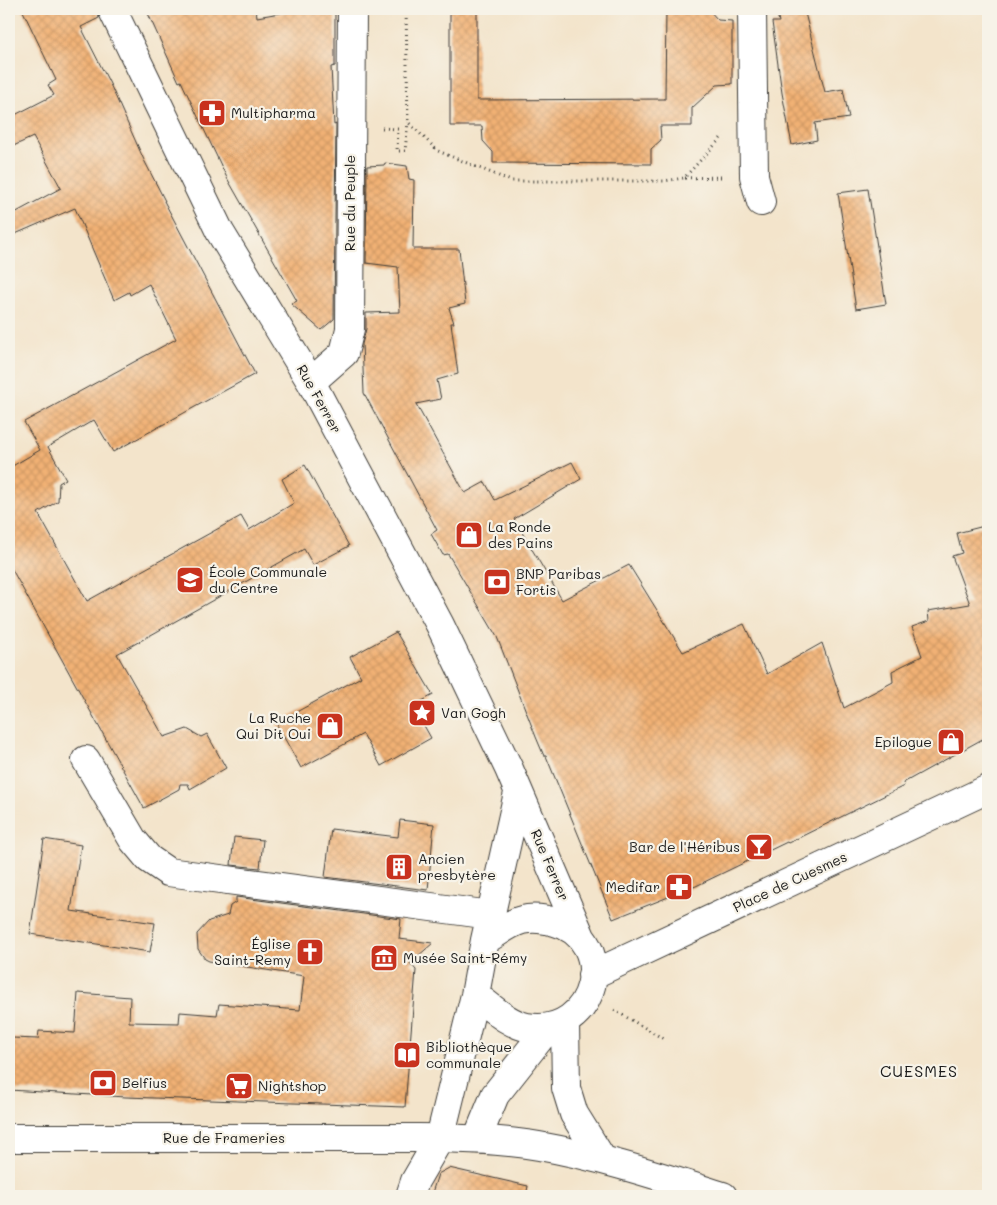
<svg xmlns="http://www.w3.org/2000/svg" width="997" height="1205" viewBox="0 0 997 1205" font-family="Mali,sans-serif">
<defs>
<pattern id="building-cross-hatch" width="8" height="8" patternUnits="userSpaceOnUse" patternTransform="scale(1.25)"><rect width="8" height="8" fill="#f1b174"/><path d="M0 0l8 8M0 8l8-8" fill="none" stroke="#ce9864"/></pattern>
</defs>
<rect width="100%" height="100%" fill="#f7f3e8"/>
<filter id="ink" filterUnits="userSpaceOnUse"><feTurbulence type="fractalNoise" baseFrequency=".02" numOctaves="2"/><feDisplacementMap in="SourceGraphic" scale="10" xChannelSelector="R" yChannelSelector="G"/><feConvolveMatrix kernelMatrix="1 2 1 2 8 2 1 2 1" color-interpolation-filters="sRGB"/></filter>
<filter id="wash" filterUnits="userSpaceOnUse"><feTurbulence type="fractalNoise" baseFrequency=".0096" numOctaves="4" result="noise"/><feDisplacementMap in="SourceGraphic" scale="20" xChannelSelector="R" yChannelSelector="G"/><feGaussianBlur stdDeviation="1.12" result="paint"/><feColorMatrix in="noise" values="0 0 0 0 0 0 0 0 0 0 0 0 0 0 0 0 0 1.4 0 .05"/><feComposite in="paint" operator="in"/></filter>
<g filter="url(#wash)">
<rect width="100%" height="100%" fill="#f3e4cb"/>
<g id="blocks">
<!-- building -->
<path fill="url(#building-cross-hatch)" d="M22 9H97L99 18 81 27 110 84 144 160 165 201H164L255 374 113 452 94 420 48 447 66 479 59 483 58 501 38 513 87 601 241 516 249 530 294 503 282 479 305 465 349 546 313 565 304 549 117 654 164 737 187 729 201 737 207 734 226 768 190 789 188 784H180L179 789 144 808 9 564V468L40 450 24 422 176 339 149 284 130 295 129 292 114 300 75 208 13 235 9 226V216L61 188 33 137 9 148V118L54 95 48 85 56 80Z
M146 9H256L257 17 303 9H335V66L331 67 334 125 336 124 334 319 321 330 291 304 297 301 227 178 181 81 179 82Z
M450 9H477V100L665 99 666 9H708L718 20 732 21V84L717 85 692 108V126H660L661 140 651 149V164L493 163V152L483 141 482 126H450Z
M776 9H804L825 92 843 89 849 118 815 123 817 140 792 145 782 93 772 22H779Z
M385 163 407 166 409 179 414 180 413 249H459L465 304 449 308 454 323H451L458 374 437 380 441 399 416 404 465 493 485 482 495 500 572 462 581 479 514 519 562 600 629 565 683 652 744 624 767 674 822 643 844 708 893 682 892 671 922 656 912 627 929 621 928 611 970 604 952 556 962 553 957 533 988 525V736L903 783 904 786 788 843 787 842 696 886 613 919 546 756H544L536 737 497 637 448 554 443 555 431 534 437 530 364 393 362 344 366 329V313L400 312 398 267 366 263 367 166 384 165Z
M868 189 886 304 856 309 838 193Z
M396 632 433 695 413 706 431 738 381 766 363 734 301 768 276 723 361 677 350 657Z
M400 820 434 824 428 890 325 877 331 829 398 837Z
M234 837 263 840 260 868 231 865Z
M44 839 81 845 71 911 155 923 150 952 30 934Z
M236 897 401 919 399 939 433 943 410 963 416 970 405 1107 126 1097 9 1090 12 1038 38 1039 39 1031 75 1033 78 993 130 997 129 1022 179 1023 180 1012 217 1015 219 1004 300 1010 304 976 209 961 205 959 198 949 197 934 209 921 228 915 230 906 236 902Z
M449 1168 528 1186 526 1196H431L438 1174Z"/>
</g>
</g>
<g filter="url(#ink)">
<use href="#blocks" fill-opacity="0" stroke="#3c3a36" stroke-width="1"/>
<g fill="none" stroke-linecap="round" stroke-linejoin="round">
<defs>
<path id="minor" d="M112 9 220 232 311 382 440 625 509 769 581 937
M752 9 754 176 761 202
M311 382 344 353 350 329 352 9
M86 760 133 840 149 859 168 872 491 915
M592 975 988 789
M475 995C490 1006 508 1024 527 1027 597 1039 619 939 555 922 544 919 534 917 522 920 509 923 497 934 485 940
M565 1022 566 1088 574 1114 602 1159
M477 1139 495 1095 548 1028
M410 1196 415 1181 440 1138 475 995 485 940 518 793"/>
<path id="major" d="M9 1138H417C458 1138 499 1139 539 1146 602 1157 662 1177 723 1196"/>
</defs>
<!-- minor casing -->
<use href="#minor" stroke="#3c3a36" stroke-width="30"/>
<!-- major casing -->
<use href="#major" stroke="#3c3a36" stroke-width="30"/>
<!-- path -->
<path stroke="#3c3a36" stroke-width="3" stroke-dasharray="1 4" stroke-linecap="butt" d="M406 9 408 122 438 151 511 181H664L684 178 723 136
M382 128 398 129 397 151H405L408 122
M685 178 724 177
M9 632 13 631
M614 1010 664 1039"/>
<!-- minor -->
<use href="#minor" stroke="#fff" stroke-width="28"/>
<!-- major -->
<use href="#major" stroke="#fff" stroke-width="28"/>
</g>
</g>
<!-- icons -->
<defs>
<symbol id="pharmacy-square" viewBox="-11 -11 22 22"><rect x="-9" y="-9" width="18" height="18" rx="4" fill="#c8321e" stroke="#f7f3e8"/><path d="M-2-6h4v4h4v4h-4v4h-4v-4h-4v-4h4Z" fill="#fff"/></symbol>
<symbol id="shop-square" viewBox="-11 -11 22 22"><rect x="-9" y="-9" width="18" height="18" rx="4" fill="#c8321e" stroke="#f7f3e8"/><path d="M-5-2.5h2.3a2.7 3.5 0 0 1 5.4 0H5L5.5 6h-11ZM-1.5-2.5h3a1.5 2.3 0 0 0-3 0Z" fill="#fff"/></symbol>
<symbol id="school-square" viewBox="-11 -11 22 22"><rect x="-9" y="-9" width="18" height="18" rx="4" fill="#c8321e" stroke="#f7f3e8"/><path d="M0-5L7-2L0 1L-7-2ZM-4 1L0 2.5L4 1V4Q0 6-4 4Z" fill="#fff"/></symbol>
<symbol id="bank-square" viewBox="-11 -11 22 22"><rect x="-9" y="-9" width="18" height="18" rx="4" fill="#c8321e" stroke="#f7f3e8"/><path d="M-6-4H6V4H-6ZM0-2.3a2.3 2.3 0 1 0 0 4.6a2.3 2.3 0 1 0 0-4.6Z" fill="#fff"/></symbol>
<symbol id="sight-square" viewBox="-11 -11 22 22"><rect x="-9" y="-9" width="18" height="18" rx="4" fill="#c8321e" stroke="#f7f3e8"/><path d="M0-6L1.8-2.2L6-1.7L2.9 1.2L3.7 5.4L0 3.3L-3.7 5.4L-2.9 1.2L-6-1.7L-1.8-2.2Z" fill="#fff"/></symbol>
<symbol id="bar-square" viewBox="-11 -11 22 22"><rect x="-9" y="-9" width="18" height="18" rx="4" fill="#c8321e" stroke="#f7f3e8"/><path d="M-6-5H6L.8 .8V4.5H3.5V6h-7V4.5H-.8V.8Z" fill="#fff"/></symbol>
<symbol id="building-square" viewBox="-11 -11 22 22"><rect x="-9" y="-9" width="18" height="18" rx="4" fill="#c8321e" stroke="#f7f3e8"/><path d="M-4-6H4V6H1V3H-1V6H-4ZM-2.5-4.3h1.7v1.8h-1.7ZM.8-4.3h1.7v1.8H.8ZM-2.5-1h1.7V.8h-1.7ZM.8-1h1.7V.8H.8Z" fill="#fff"/></symbol>
<symbol id="church-square" viewBox="-11 -11 22 22"><rect x="-9" y="-9" width="18" height="18" rx="4" fill="#c8321e" stroke="#f7f3e8"/><path d="M-1.2-6h2.4v3.5h3.3v2.4h-3.3V6h-2.4V-.1h-3.3v-2.4h3.3Z" fill="#fff"/></symbol>
<symbol id="museum-square" viewBox="-11 -11 22 22"><rect x="-9" y="-9" width="18" height="18" rx="4" fill="#c8321e" stroke="#f7f3e8"/><path d="M0-6L6-3V-2H-6V-3ZM-5-1h2V3h-2ZM-1-1h2V3h-2ZM3-1h2V3H3ZM-6 4H6V6H-6Z" fill="#fff"/></symbol>
<symbol id="library-square" viewBox="-11 -11 22 22"><rect x="-9" y="-9" width="18" height="18" rx="4" fill="#c8321e" stroke="#f7f3e8"/><path d="M-6-4Q-3-5.5-.7-3.5V5Q-3 3-6 4ZM6-4Q3-5.5 .7-3.5V5Q3 3 6 4Z" fill="#fff"/></symbol>
<symbol id="supermarket-square" viewBox="-11 -11 22 22"><rect x="-9" y="-9" width="18" height="18" rx="4" fill="#c8321e" stroke="#f7f3e8"/><path d="M-6-5.5h2.5l.6 2H6L4.5 2H-2.5L-4.4-4H-6ZM-1.5 3.2a1.3 1.3 0 1 0 .1 0ZM3 3.2a1.3 1.3 0 1 0 .1 0Z" fill="#fff"/></symbol>
</defs>
<g fill-rule="evenodd">
<use href="#pharmacy-square" x="196" y="97" width="32" height="32"/>
<use href="#shop-square" x="453" y="519" width="32" height="32"/>
<use href="#school-square" x="174" y="564" width="32" height="32"/>
<use href="#bank-square" x="481" y="566" width="32" height="32"/>
<use href="#sight-square" x="406" y="697" width="32" height="32"/>
<use href="#shop-square" x="314" y="710" width="32" height="32"/>
<use href="#shop-square" x="935" y="726" width="32" height="32"/>
<use href="#bar-square" x="743" y="831" width="32" height="32"/>
<use href="#building-square" x="383" y="851" width="32" height="32"/>
<use href="#pharmacy-square" x="663" y="871" width="32" height="32"/>
<use href="#church-square" x="294" y="936" width="32" height="32"/>
<use href="#museum-square" x="368" y="942" width="32" height="32"/>
<use href="#library-square" x="391" y="1039" width="32" height="32"/>
<use href="#bank-square" x="87" y="1067" width="32" height="32"/>
<use href="#supermarket-square" x="223" y="1070" width="32" height="32"/>
</g>
<g text-anchor="middle" stroke-width="4.5" stroke-linejoin="round" paint-order="stroke">
<!-- poi labels -->
<g font-size="14" fill="#1c1c1c" stroke="#f7f3e8" text-anchor="start">
<text x="231" y="118">Multipharma</text>
<text x="488" y="532">La Ronde<tspan x="488" dy="16">des Pains</tspan></text>
<text x="209" y="577">École Communale<tspan x="209" dy="16">du Centre</tspan></text>
<text x="516" y="579">BNP Paribas<tspan x="516" dy="16">Fortis</tspan></text>
<text x="441" y="718">Van Gogh</text>
<text x="311" y="723" text-anchor="end">La Ruche<tspan x="311" dy="16">Qui Dit Oui</tspan></text>
<text x="932" y="747" text-anchor="end">Epilogue</text>
<text x="740" y="852" text-anchor="end">Bar de l'Héribus</text>
<text x="418" y="864">Ancien<tspan x="418" dy="16">presbytère</tspan></text>
<text x="660" y="892" text-anchor="end">Medifar</text>
<text x="291" y="949" text-anchor="end">Église<tspan x="291" dy="16">Saint-Remy</tspan></text>
<text x="403" y="963">Musée Saint-Rémy</text>
<text x="426" y="1052">Bibliothèque<tspan x="426" dy="16">communale</tspan></text>
<text x="122" y="1088">Belfius</text>
<text x="258" y="1091">Nightshop</text>
</g>
<!-- street labels -->
<g font-size="14" fill="#1c1c1c" stroke="#f7f3e8">
<text transform="translate(350 203) rotate(-90)" y="5">Rue du Peuple</text>
<text transform="translate(319 399) rotate(61)" y="5">Rue Ferrer</text>
<text transform="translate(550 865) rotate(67)" y="5">Rue Ferrer</text>
<text transform="translate(790 882) rotate(-25)" y="5">Place de Cuesmes</text>
<text x="224" y="1143">Rue de Frameries</text>
</g>
<!-- quarter labels -->
<g font-size="16" letter-spacing="1" fill="#1c1c1c" stroke="#f7f3e8">
<text x="919" y="1077">CUESMES</text>
</g>
</g>
<!-- margin -->
<rect width="997" height="1205" fill="none" stroke="#f7f3e8" stroke-width="30"/>
</svg>
